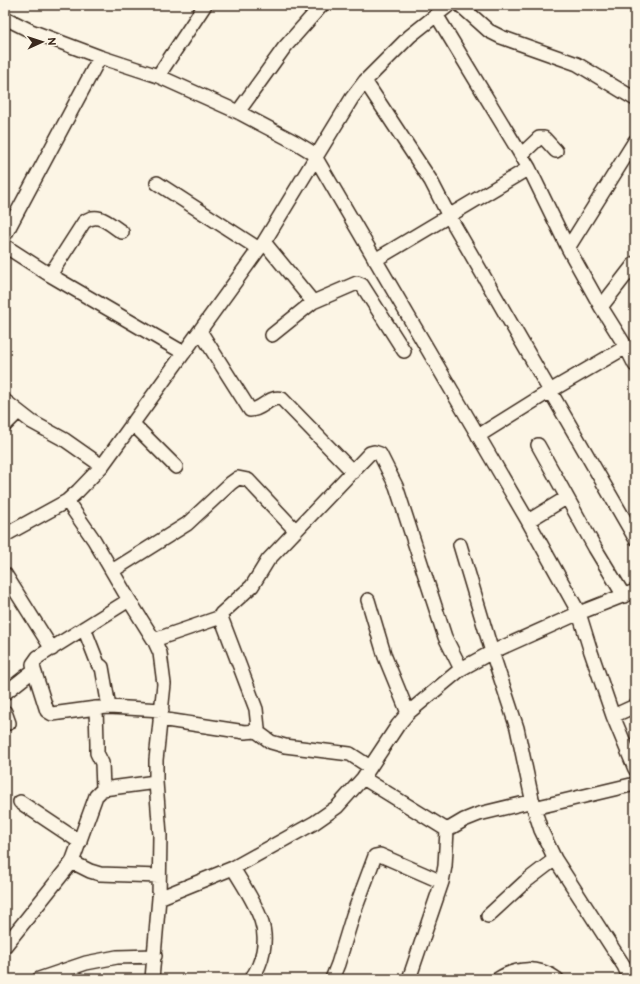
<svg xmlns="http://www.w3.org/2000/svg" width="640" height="984" viewBox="0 0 640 984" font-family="'Balsamiq Sans',sans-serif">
<rect width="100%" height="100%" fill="#fcf5e5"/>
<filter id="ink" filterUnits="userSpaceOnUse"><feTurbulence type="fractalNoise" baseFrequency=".025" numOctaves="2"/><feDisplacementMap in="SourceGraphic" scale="8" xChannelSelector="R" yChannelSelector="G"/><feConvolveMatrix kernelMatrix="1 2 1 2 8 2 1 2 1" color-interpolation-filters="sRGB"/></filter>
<g filter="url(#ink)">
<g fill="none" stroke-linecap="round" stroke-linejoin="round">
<defs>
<path id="minor" d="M460 5 489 31 501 37 577 64 635 99
M437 16 529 168 568 248 601 307 626 347 635 352
M5 18 31 31 100 57 158 76 238 112 295 142 313 153 528 521 579 613 591 652 613 716 635 769
M158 76 205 5
M365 81 431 181 449 216 635 538
M238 112 284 48 322 5
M521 155 539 138H544L556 151
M157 183 259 249
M5 235 100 57
M264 242 313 302
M5 246 50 275 184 353
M568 248 635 141
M375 260 529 168
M50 275 84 222C99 211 109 224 122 232
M601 307 635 263
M200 331 250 410C263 410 269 395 282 399L353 472
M272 335 313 302 357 283 362 285 404 351
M5 401 32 422 65 440 102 466
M132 423 176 467
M5 425 18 412
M478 436 550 391 626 347 635 365
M538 445 595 548 624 596
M67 501 94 540 129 600 154 640 160 653 164 684 156 760V782L160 835 159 898 152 979
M528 521 566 498
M5 535 67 501 78 491 102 466 264 242 352 98 365 81 410 36 449 5
M460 545 492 652 517 728 534 808 541 830 555 859 624 966 630 979
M112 571 187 524 231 483 238 478 248 480 296 531
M5 574 52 649
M129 600 38 657 33 664 34 670 47 711 52 714 96 708 109 707 162 710
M368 600 385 657 408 713
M84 628 98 664 102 667 109 707
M154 640 221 617V614L252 586 268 560 370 453 374 452 380 454 396 486 445 637 461 669
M5 693 34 670
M96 708 97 744V753L102 763 103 789
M5 712 9 723
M613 716 635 706
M160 719 245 732 256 731 258 728 256 709 221 617
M256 731 271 742 285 746 350 754 370 767
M363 778 447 830
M20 802 80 842
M534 808 635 784
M447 830 464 820 479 814 533 801
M72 862 90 871 100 874 159 876
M233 868C243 885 255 902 261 920 268 940 263 963 251 979
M159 898 233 868 314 823 337 807 363 778 398 725 408 713 461 669 492 652 579 613 635 591
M488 916 525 882 555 859
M5 946 72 862 96 796 103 789 156 782
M39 979 86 963 117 957 155 956
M332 979 338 964 353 915 375 856 380 855 442 882
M409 979 442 882 445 866 447 830
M498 979C517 967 538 966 557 979"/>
</defs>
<!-- minor casing -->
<use href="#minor" stroke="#3b2a1e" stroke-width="16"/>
<!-- minor -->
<use href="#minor" stroke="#fcf5e5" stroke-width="13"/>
</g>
</g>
<!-- margin -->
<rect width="640" height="984" fill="none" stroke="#fcf5e5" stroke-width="20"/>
<rect x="10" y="10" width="620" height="964" fill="none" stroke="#3b2a1e" stroke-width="1.5" filter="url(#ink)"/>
<!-- north arrow -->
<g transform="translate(42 42) rotate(87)" stroke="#fcf5e5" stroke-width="3" paint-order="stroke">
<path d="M0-3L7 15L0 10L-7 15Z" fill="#3b2a1e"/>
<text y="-6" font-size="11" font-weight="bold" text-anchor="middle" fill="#3b2a1e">N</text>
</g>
</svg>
